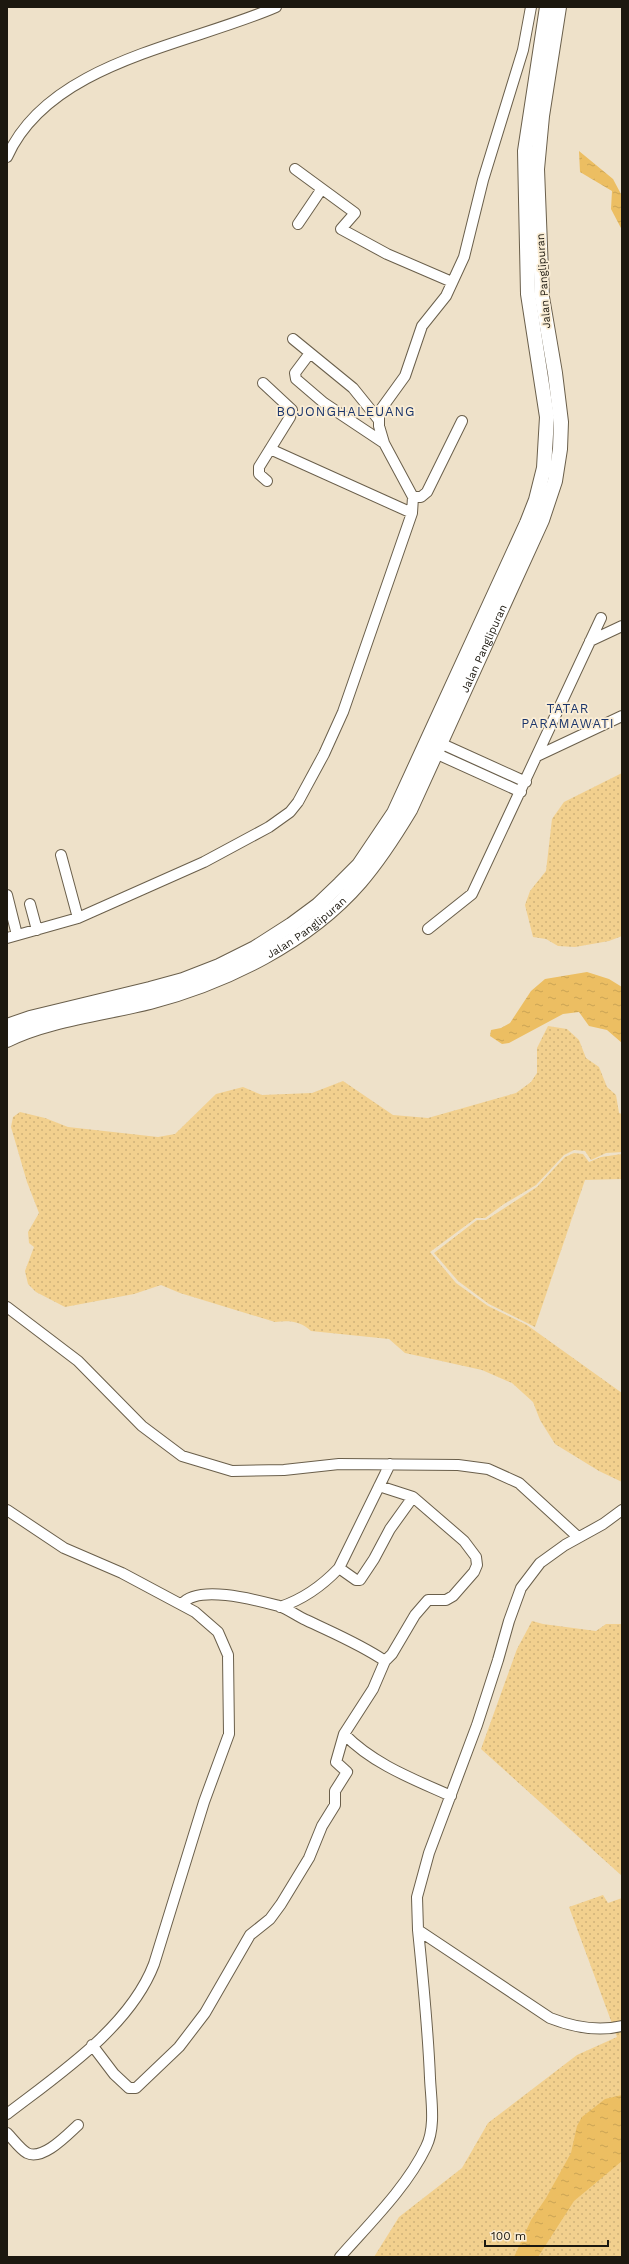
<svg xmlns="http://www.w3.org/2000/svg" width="629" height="2264" viewBox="0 0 629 2264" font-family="'Work Sans',sans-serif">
<defs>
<pattern id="grass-dots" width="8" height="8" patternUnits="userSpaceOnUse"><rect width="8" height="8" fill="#f2d08e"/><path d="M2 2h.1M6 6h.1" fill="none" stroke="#cfb279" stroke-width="1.8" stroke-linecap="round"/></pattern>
<pattern id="water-ripples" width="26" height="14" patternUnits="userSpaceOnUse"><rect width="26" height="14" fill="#ecbe62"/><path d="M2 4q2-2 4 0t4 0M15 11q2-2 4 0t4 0" fill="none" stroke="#caa354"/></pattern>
</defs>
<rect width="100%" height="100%" fill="#eee1c9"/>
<!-- grass -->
<path fill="url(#grass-dots)" d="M622 773V936L609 941 575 947 558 946 546 939 533 937 525 905 530 891 546 871 552 819 564 802Z
M548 1026 567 1029 579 1040 586 1058 599 1067 607 1087 616 1095 619 1113 622 1114V1152L606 1153 591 1160 585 1151 574 1150 564 1155 536 1185 504 1204 485 1218H476L430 1252 456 1283 488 1306 527 1325 622 1393V1482L599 1471 555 1444 540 1420 533 1402 512 1383 482 1370 405 1353 389 1339 311 1331C301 1321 289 1320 275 1322L180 1293 161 1285 134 1294 65 1307 36 1292 28 1284 25 1271 34 1247 29 1243 28 1232 39 1213 27 1182 11 1127 13 1117 20 1112 45 1118 68 1127 158 1137 175 1134 216 1094 243 1087 262 1095 312 1093 343 1081 393 1115 428 1118 516 1093 531 1082 537 1073V1048Z
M574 1153 583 1154 589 1162 601 1157 622 1154V1179L585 1180 535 1327 489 1304 458 1281 434 1253 477 1220H486L537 1187 565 1157Z
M532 1621 543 1624 596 1631 606 1624H622V1876L481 1749 517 1649Z
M603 1895 608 1903 622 1898V2257H374L399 2217 462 2168 488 2123 577 2055 617 2037 569 1907Z"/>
<!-- water -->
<path fill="url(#water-ripples)" d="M579 151 613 179 622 196V230L611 209 612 191 580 172Z
M587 972 609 979 622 987V1043L607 1030 589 1026 579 1012 563 1014 509 1043 502 1044 490 1036 491 1030 501 1028 510 1023 531 991 545 979Z
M622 2095V2161L574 2201 538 2257H514L531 2220 546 2198 571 2153 577 2126 582 2117 605 2099Z"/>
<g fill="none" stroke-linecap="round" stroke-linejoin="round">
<defs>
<path id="minor" d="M7 157C49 62 189 45 276 7
M295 169 355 213 341 229 387 254 452 282
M298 224 321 190
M293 339 353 388 378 419
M310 353 295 373 296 379 324 403 384 443
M263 383 292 410 290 417 259 467V474L267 481
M270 449 412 513
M413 497H421L427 492 462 421
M590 641 622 626
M440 743 526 782
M435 753 521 792
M537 756 622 716
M61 855 78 918
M7 895 17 935
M30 904 37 930
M428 929 472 894 601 618
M7 938 78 918 204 862 269 827 290 812 298 802 324 754 343 712 412 513 413 497 384 443 379 426V412L405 376 422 326 446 296 464 257 483 180 523 50 531 7
M7 1307 78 1361 142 1426 182 1456 232 1471 284 1470 339 1464 458 1465 488 1469 519 1483 578 1537
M379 1486 413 1497
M7 1510 64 1548 122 1573 195 1612 218 1632 228 1655 229 1734 204 1802 154 1964C130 2027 59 2074 7 2114
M622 1510 603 1524 565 1545 540 1563 521 1588 509 1621 498 1660 477 1725 429 1853 417 1897 418 1930 550 2018C573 2027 598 2032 622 2026
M339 1568 390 1464
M280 1607C304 1599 322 1586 339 1568L356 1580H360L374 1559 390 1529 413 1497 464 1541 476 1557 477 1565 474 1572 453 1596 446 1600H428L415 1615 392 1654 385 1661
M344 1734C373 1764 413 1779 451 1796
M92 2045 114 2074 129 2088H136L179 2047 205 2013 250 1935 270 1919 281 1904 309 1858 322 1826 335 1805V1791L347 1772 336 1762 344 1734 373 1689 385 1661C360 1644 333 1633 306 1620 297 1616 288 1609 279 1606 256 1600 198 1584 182 1604
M7 2133C13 2139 20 2149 27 2153 43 2161 68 2134 78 2125
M340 2257C369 2224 407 2187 426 2147 436 2127 431 2100 430 2078 428 2028 423 1979 418 1930"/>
<g id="secondary">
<path d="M7 1026 30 1018 150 989 183 980 219 966 255 948 291 925 318 905 340 884 359 865 394 813 527 523 536 500 544 468 547 417 528 294 525 151 547 7"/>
<path id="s1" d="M7 1040C46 1020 106 1013 150 1002 226 982 308 942 360 882 379 860 395 835 410 810L542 520 555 481 560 449 561 422 555 373 542 297 537 169 542 116 559 7"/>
</g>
</defs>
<!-- minor casing -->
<use href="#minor" stroke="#6a5f4b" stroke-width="12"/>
<!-- secondary casing -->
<use href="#secondary" stroke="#6a5f4b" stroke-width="16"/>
<!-- minor -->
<use href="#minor" stroke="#fff" stroke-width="10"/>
<!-- secondary -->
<use href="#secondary" stroke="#fff" stroke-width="14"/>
</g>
<g text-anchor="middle" stroke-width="3.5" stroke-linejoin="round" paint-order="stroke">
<!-- street labels -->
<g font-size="11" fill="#1c180f" stroke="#fbeed6">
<text transform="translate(543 281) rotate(-94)" y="4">Jalan Panglipuran</text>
<text dy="4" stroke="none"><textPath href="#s1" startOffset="659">Jalan Panglipuran</textPath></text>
<text dy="4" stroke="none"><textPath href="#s1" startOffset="323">Jalan Panglipuran</textPath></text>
</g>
<!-- quarter labels -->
<g font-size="13" letter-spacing="1" fill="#1b356b" stroke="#fbeed6">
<text x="346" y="416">BOJONGHALEUANG</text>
<text x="568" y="713">TATAR<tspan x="568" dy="15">PARAMAWATI</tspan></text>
</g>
</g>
<!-- border -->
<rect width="629" height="2264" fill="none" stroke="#1c180f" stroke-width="16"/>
<!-- scale -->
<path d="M485 2240v6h123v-6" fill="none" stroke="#1c180f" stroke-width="2"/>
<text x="491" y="2240" font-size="12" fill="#1c180f" stroke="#fbeed6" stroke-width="3" paint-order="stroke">100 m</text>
</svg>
